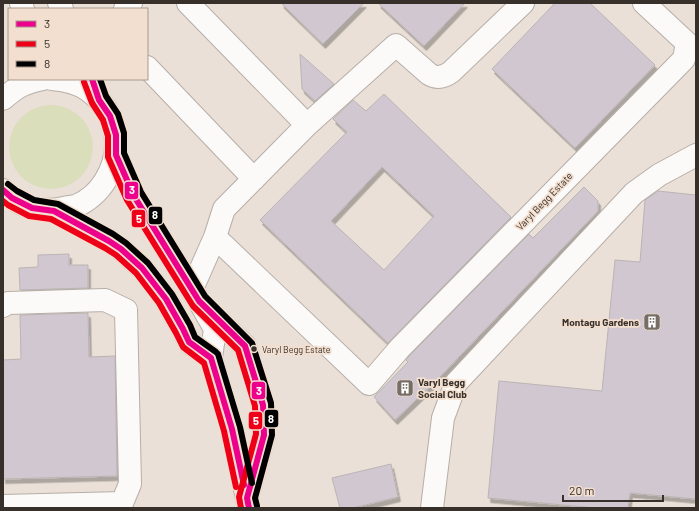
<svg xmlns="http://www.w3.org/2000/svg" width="699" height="511" viewBox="0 0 699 511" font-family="Barlow,sans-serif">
<defs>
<filter id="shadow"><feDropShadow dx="2.5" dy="4.5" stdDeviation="0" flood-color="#0004"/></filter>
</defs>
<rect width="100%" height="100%" fill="#eae0d7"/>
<!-- green -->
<path fill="#dadebb" d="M9 147a42 42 0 1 1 84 0a42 42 0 1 1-84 0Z"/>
<!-- building -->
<path fill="#d0c7d0" stroke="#bab4b4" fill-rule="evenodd" filter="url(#shadow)" d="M281 3H364L323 44Z
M378 3H465L424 46Z
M555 3H590L655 65 575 148 492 69Z
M300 54 334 84 315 101 302 89Z
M384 94 511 217 388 343 260 220 347 132 333 119 353 100 366 111ZM382 167 434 216 384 270 331 221Z
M584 187 598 201V211L438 379 395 420 374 397 408 362 406 360 409 356 529 234 533 238Z
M658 191 696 195V499L630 493 628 508H596L488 498 499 381 602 391 615 260 640 262 645 200Z
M69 254V265H88V288L20 290 19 268 38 267V255Z
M88 313 89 357 115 356 117 476 3 479V360L21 359 20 315Z
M391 464 398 497 353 508H340L332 478Z"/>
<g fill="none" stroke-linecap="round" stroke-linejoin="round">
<defs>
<path id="minor" d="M188 3 307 125
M125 9 131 3
M147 67 254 179
M215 237 369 384 400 348 684 59 687 43 644 3
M192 289 215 237 224 209 307 125 396 45 429 74C437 79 444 77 451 72L523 3
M3 306 8 303 105 300 126 310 130 484 122 503 3 506
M203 306 245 346 263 405 264 435 247 498
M432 508 443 418 456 383 634 193 659 175 696 155"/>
<path id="major" d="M21 3 23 9
M59 3 62 9
M3 99C18 86 24 83 43 79
M116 155 134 196 199 301 215 329 211 358 232 429 249 508
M3 190C6 192 9 196 12 198 27 209 46 212 64 208 68 207 72 207 76 206 88 201 99 191 105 181 124 150 118 113 89 91 79 83 65 80 52 79
M54 211 109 241 121 249 142 268 166 299 183 329 189 342 211 358"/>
</defs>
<!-- minor casing -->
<use href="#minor" stroke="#b6aea7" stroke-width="24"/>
<!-- major casing -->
<use href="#major" stroke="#b6aea7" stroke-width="24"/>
<!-- minor -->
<use href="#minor" stroke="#fcfaf9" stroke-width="22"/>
<!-- major -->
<use href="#major" stroke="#fcfaf9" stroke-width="22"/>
<defs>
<path id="bus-1" d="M92 79 99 100 110 116 116 135V155L134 196 199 301 245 346 263 405 264 435 247 498 249 508
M3 190 12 198 32 208 54 211 109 241 121 249 142 268 166 299 183 329 189 342 211 358 232 429 244 485"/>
<path id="bus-2" d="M84 82 92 103 103 120 108 136V157L127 200 193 306 238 350 255 406 256 434 239 497 241 508
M3 201 8 205 29 216 51 219 105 248 116 255 136 273 159 303 176 333 183 347 204 363 224 431 236 487"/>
<path id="bus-3" d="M100 79 106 96 118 114 124 133V153L141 192 205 296 252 343 271 403 272 435 255 498 257 506
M8 184 17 191 34 200 58 204 113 234 126 243 148 263 172 294 190 325 195 337 216 352 218 354 240 427 252 483"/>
</defs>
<!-- bus-1 casing -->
<use href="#bus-1" stroke="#f2dfcf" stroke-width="9"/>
<!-- bus-2 casing -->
<use href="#bus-2" stroke="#f2dfcf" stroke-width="9"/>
<!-- bus-3 casing -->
<use href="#bus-3" stroke="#f2dfcf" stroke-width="9"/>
<!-- bus-1 -->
<use href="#bus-1" stroke="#ed008c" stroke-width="6"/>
<!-- bus-2 -->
<use href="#bus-2" stroke="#ee0018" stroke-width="6"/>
<!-- bus-3 -->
<use href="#bus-3" stroke="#000" stroke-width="6"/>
</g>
<!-- icons -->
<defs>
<symbol id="building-square" viewBox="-11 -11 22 22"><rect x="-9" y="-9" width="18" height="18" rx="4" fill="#766d66" stroke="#f2dfcf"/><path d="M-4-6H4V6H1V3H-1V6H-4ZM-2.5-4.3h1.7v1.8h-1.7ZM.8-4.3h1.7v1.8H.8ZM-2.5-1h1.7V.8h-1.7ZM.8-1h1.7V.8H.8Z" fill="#fff"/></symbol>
</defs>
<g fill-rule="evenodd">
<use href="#building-square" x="642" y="312" width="20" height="20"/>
<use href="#building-square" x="395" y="378" width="20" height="20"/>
</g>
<!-- markers -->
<circle fill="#372f29" stroke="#f2dfcf" stroke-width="1.5" cx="254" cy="349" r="3.5"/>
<g text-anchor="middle" stroke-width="3.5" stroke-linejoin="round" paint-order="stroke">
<!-- bus labels -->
<g font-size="9" fill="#372f29" stroke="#f2dfcf" text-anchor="start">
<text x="262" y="353">Varyl Begg Estate</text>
</g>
<!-- street labels -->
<g font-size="10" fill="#372f29" stroke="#f2dfcf">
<text transform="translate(544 201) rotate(-46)" y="4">Varyl Begg Estate</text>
</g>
<!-- poi labels -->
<g font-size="10" font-weight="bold" fill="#372f29" stroke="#f2dfcf" text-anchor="end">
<text x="639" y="326">Montagu Gardens</text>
<text x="418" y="386" text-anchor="start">Varyl Begg<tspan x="418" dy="12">Social Club</tspan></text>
</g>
</g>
<g stroke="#f2dfcf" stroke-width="1.5">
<rect x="124" y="181" width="15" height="19" rx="4" fill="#ed008c"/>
<rect x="148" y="206" width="15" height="19" rx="4" fill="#000"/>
<rect x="131" y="209" width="15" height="19" rx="4" fill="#ee0018"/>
<rect x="251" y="381" width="15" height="19" rx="4" fill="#ed008c"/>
<rect x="264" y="409" width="15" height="19" rx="4" fill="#000"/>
<rect x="248" y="411" width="15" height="19" rx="4" fill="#ee0018"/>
</g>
<g font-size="11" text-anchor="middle" font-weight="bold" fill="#fff">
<text x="132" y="194">3</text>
<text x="155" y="219">8</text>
<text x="139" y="223">5</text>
<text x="259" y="395">3</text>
<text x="271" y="423">8</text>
<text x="256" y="425">5</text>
</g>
<!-- border -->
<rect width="699" height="511" fill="none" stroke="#372f29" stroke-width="8"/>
<!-- legend -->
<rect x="8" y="8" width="140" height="72" fill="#f2dfcf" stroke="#a7998d"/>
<rect x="16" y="21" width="20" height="6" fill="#ed008c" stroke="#a7998d"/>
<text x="44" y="28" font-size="12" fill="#372f29">3</text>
<rect x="16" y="41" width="20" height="6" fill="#ee0018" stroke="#a7998d"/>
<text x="44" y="48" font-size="12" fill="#372f29">5</text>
<rect x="16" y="61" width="20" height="6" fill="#000000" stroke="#a7998d"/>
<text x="44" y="68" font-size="12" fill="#372f29">8</text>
<!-- scale -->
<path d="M563 495v6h100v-6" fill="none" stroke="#372f29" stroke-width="2"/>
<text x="569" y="495" font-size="12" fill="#372f29" stroke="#f2dfcf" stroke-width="3" paint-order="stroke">20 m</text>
</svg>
